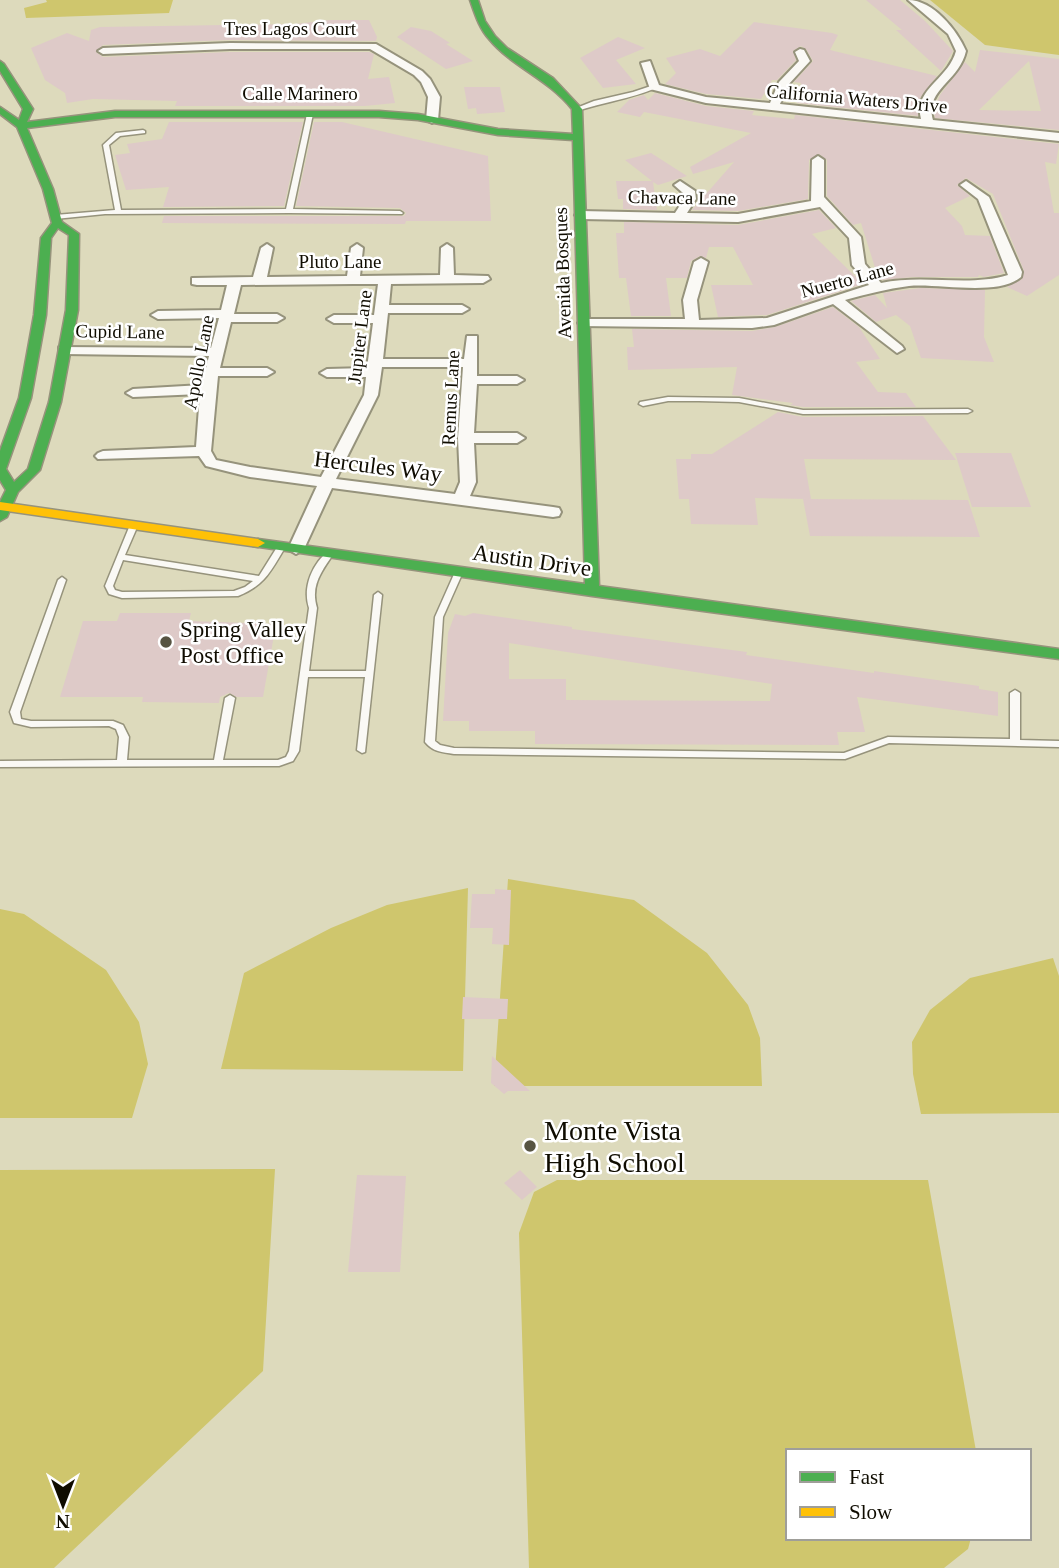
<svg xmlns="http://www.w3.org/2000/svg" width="1059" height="1568" viewBox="0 0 1059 1568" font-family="'Times New Roman',serif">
<rect width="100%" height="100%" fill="#dddabc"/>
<!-- green -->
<path fill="#cfc66d" d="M46 0H173L169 13 26 18 24 8 47 2Z
M930 0H1059V55L985 45Z
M508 879 634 900 707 953 748 1005 760 1038 762 1086H494Z
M468 888 463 1071 221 1069 244 973 331 928 387 905Z
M0 909 24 914 106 970 139 1022 148 1064 132 1118H0Z
M1053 958 1059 976V1113L921 1114 913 1074 912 1042 930 1010 970 978Z
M275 1169 263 1371 54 1568H0V1170Z
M557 1180H928L976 1451H788V1538H971L968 1549 944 1568H529L519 1233 534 1192Z"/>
<!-- building -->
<path fill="#decac8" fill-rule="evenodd" d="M866 0H900L925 21 953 51 941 71 896 30H902Z
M330 20H369L377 37 376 41 230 40 103 45 96 52 103 57 230 52H369L374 54 368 79 389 77 395 103 365 106H175L177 101 93 99 67 103 65 93 45 80 31 48 67 33 89 41 91 30 100 27 295 24Z
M754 22 832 33 838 35 830 50 937 76 920 98 918 116 797 103 801 83 794 82 813 61 806 49 801 46 793 51 796 60 777 80H772L761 99 706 94 665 84 676 73 666 58 700 49 720 56Z
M411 27 431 31 450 43 446 44 473 61 446 69 397 37Z
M618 37 645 48 616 60 636 84 603 88 580 58Z
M980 50 1059 59V130L935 118 934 110 940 95 965 62 975 72ZM1029 61 1041 111 979 110Z
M464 87H500L505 112 477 114 476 108 468 109Z
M655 93 706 106 754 111 752 115 794 119 795 115 1059 144 1056 164 1045 162 1054 213H1059V275L1027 296 1007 287 1022 279 1024 271 993 194 966 178 957 185 970 196 945 208 962 226 965 235 990 236 1004 273 984 277 979 275 978 277H913L882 280 877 274 861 223 853 225 827 196V160L819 154 809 160 808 199 738 211 692 210 734 162 693 174 690 167 751 133 644 112 640 117 617 112 629 100 644 95 648 100Z
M169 122H303L284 206 163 207 169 187 126 190 115 155 130 153 127 144 162 139Z
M314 122H342L488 156 491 221H406L405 224 162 223 164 216H404L406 213 400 208 296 206Z
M651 153 687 176 658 185 653 182 657 210 623 209V199H618L616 181H652L625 160Z
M819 210 836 228 812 234 863 284 767 315 718 317 711 285H753L733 247H709L706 258 700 256 691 261 687 278H666L671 316H631L626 278H619L616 233H624V222L738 225Z
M921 288 985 290 984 337 994 362 921 358 910 326 896 315 876 322 851 301 875 295 887 308 883 293Z
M833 307 859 327 880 359 856 362 878 392 906 393 916 407H803L790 405 793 403 732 395 737 367 628 370 627 347H634L632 329 752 331 775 327Z
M778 412 803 417 923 416 956 460 804 459 811 499 755 498 758 525 691 524 689 499H679L676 459H691V454H712Z
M955 453H1011L1031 507H972Z
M803 499 968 500 980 537 810 536Z
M120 613H191L189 621 276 624 263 697H237L229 693 220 697 219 703 142 702 143 697H60L83 621H117Z
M473 613 572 627V629L747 652 746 655 874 673V671L979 686V689L998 692V716L857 697 865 732H837L839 745 535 744V731H469V721H443L448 633 455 614 465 616ZM509 643 772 684 770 701 566 700V679H509Z
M495 889 511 890 509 945 492 944 493 928H470L472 894H495Z
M463 997 508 999 507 1019H462Z
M492 1056 530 1091H508L504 1094 491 1083Z
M520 1170 537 1187 522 1200 504 1183Z
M357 1175 406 1176 400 1272H348Z"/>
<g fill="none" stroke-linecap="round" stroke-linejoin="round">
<defs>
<path id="lane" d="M654 85 656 86V88C631 99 603 102 577 111L574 109 594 101 633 92Z
M310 112 313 114 293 209 400 211 403 213 402 214 289 213 105 214 55 219 52 217 55 215 115 210 103 145 116 133 143 130 145 131V133L120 136 109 145 121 210 286 209 307 114Z
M668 397 739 398 803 410 968 409 972 411 968 413 803 414 739 402 699 401H668L643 406 639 404 640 402Z
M134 522 138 525 125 555 259 576 279 544 282 543 286 546C271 570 266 585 238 596L122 598 109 594 105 586 130 525ZM123 560 253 581 245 587 234 591 122 592 115 590 113 586Z
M330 550 334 553C322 571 310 585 317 608L309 671H366L374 595 378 592 382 595 365 752 362 753 357 750 365 677H308L299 751 293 761 279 766 0 767V761L117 760 119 737 116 729 109 726 31 727 14 723 10 712 58 580 62 577 66 580 20 712 21 719 31 721H113L123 725 129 737 127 760H214L225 698 230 695 235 698 223 760H278L286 757 289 751 309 608C302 587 313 562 330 550Z
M459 569 463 572 443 617 435 741 440 745 454 748 844 753 888 737 1010 739V693L1015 690 1020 693V740L1059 741V747L889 743 845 759 454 754C442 752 433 752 425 742L435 617 455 572Z"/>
<path id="street" d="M908 0C933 0 957 30 966 51 959 82 924 90 933 120L1059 133V141L706 103 650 89 641 63 650 61 659 85 706 97 770 103 779 82 799 61 795 52 800 49 804 50 810 61 788 85 780 104 921 119C913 89 948 80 956 51L948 34Z
M230 43 376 44 422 71 430 79 440 97 438 120 432 123 426 120 428 97 421 82 414 75 370 49H230L103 54 98 51 103 48Z
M818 156 824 160V197L861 237 865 264 881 283C923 274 970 287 1008 275L978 199 960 185 966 181 989 197 1022 272 1021 277C998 297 938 283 909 286 887 289 866 294 845 300L902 346 904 349 897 353 833 304 774 325 752 328 580 326 578 323 585 319H685L683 300 694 262 701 258 708 262 697 300 699 320 767 318 869 285 852 265 849 238 820 207 738 222 581 219 575 215 581 211 675 213 684 199 683 193 674 185 680 181 695 191 696 199 687 213 738 214 811 201 812 160Z
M267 244 273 248 267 277 347 276 351 248 357 244 363 248 360 276 440 275 441 248 447 244 453 248 454 275 488 276 490 279 483 283 391 284 389 305H462L469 309 462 313H388L383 359H464L467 336H477V376H517L524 380 517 384H477L474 433H517L525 438 517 443H474L476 482 470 496 553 507 559 508 561 512 559 516 553 517 332 488 304 549 296 554 288 549 317 486 250 477 206 466 199 456 98 459 95 456 98 453 103 451 196 447 200 394 133 397 126 393 133 389 202 385 209 356 64 354 59 353V347L211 348 219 318 158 319 151 315 158 311 221 310 227 285H197L192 284V278L253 277 261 248ZM353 284H378L374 315H334L327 319 334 323H373L367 368 327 369 320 373 327 377H366L364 395 321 477 250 467 216 460 211 451 218 376H267L274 372 267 368H220L231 322H277L284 318 277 314H234L241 285ZM382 367H463L458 438 460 482 455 494 336 479 378 395Z"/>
<path id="fast" d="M470 0H478L485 21 495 36 507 48 553 78 582 109 599 586 1059 649V659L592 596 253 546 251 543 258 539 585 584 573 140 498 135 418 120 379 117H115L27 128 53 189 62 222 79 234 78 310 61 402 40 470 18 492 7 517 0 521V502L6 490 0 480V451L19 398 34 315 41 238 52 223 43 189 17 127 0 114V107L19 120 23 109 0 71V61L4 64 33 109 27 122 115 111H379L418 114 498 129 573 134 572 109C547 78 512 67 489 39 479 28 475 14 470 0ZM58 228 69 235 66 310 49 402 28 469 14 482 6 469 31 398 46 315 51 238Z"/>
<path id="slow" d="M0 502 258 539 265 543 258 547 0 510Z"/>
</defs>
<!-- lane casing -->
<use href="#lane" stroke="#96937c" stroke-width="3"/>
<!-- street casing -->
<use href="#street" stroke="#96937c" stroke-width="4"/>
<!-- fast casing -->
<use href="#fast" stroke="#96937c" stroke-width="3"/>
<!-- slow casing -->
<use href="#slow" stroke="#96937c" stroke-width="3"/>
<!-- lane -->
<use href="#lane" fill="#faf9f5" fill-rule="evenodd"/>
<!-- street -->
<use href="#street" fill="#faf9f5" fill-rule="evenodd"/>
<!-- fast -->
<use href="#fast" fill="#4caf50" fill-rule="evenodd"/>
<!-- slow -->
<use href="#slow" fill="#ffc107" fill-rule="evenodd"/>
</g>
<!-- markers -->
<g fill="#575442" stroke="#fff" stroke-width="2.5">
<circle cx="166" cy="642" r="7"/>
<circle cx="530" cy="1146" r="7"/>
</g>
<g text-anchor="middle" stroke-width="5" stroke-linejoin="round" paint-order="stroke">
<!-- far-street labels -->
<g font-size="19" fill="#0f0c00" stroke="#fff">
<text x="290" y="35">Tres Lagos Court</text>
<text x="300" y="100">Calle Marinero</text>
<text transform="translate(857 98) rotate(5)" y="7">California Waters Drive</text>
<text transform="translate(682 197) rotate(1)" y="7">Chavaca Lane</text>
<text x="340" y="268">Pluto Lane</text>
<text transform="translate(562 273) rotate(-92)" y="7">Avenida Bosques</text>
<text transform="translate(847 279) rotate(-15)" y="7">Nuerto Lane</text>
<text transform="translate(120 331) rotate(1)" y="7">Cupid Lane</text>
<text transform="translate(359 337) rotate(-83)" y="7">Jupiter Lane</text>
<text transform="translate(198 362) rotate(-79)" y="7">Apollo Lane</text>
<text transform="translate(450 398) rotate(-87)" y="7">Remus Lane</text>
</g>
<!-- street labels -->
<g font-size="23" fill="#0f0c00" stroke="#fff">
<text transform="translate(378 466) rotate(7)" y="8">Hercules Way</text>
<text transform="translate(532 560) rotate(8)" y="8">Austin Drive</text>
</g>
<!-- poi labels -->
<g font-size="23" fill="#0f0c00" stroke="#fff" text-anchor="start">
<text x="180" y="637">Spring Valley<tspan x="180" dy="26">Post Office</tspan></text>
</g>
<!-- near-poi labels -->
<g font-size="28" fill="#0f0c00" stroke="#fff" text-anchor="start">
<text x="544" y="1140">Monte Vista<tspan x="544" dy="32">High School</tspan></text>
</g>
</g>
<!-- legend -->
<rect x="786" y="1449" width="245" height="91" fill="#ffffff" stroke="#9f9e99" stroke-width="2"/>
<rect x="800" y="1472" width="35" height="10" fill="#4caf50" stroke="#9f9e99" stroke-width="2"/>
<text x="849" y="1484" font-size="21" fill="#0f0c00">Fast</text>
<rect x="800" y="1507" width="35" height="10" fill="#ffc107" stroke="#9f9e99" stroke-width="2"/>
<text x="849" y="1519" font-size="21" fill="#0f0c00">Slow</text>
<!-- north arrow -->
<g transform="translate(63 1505) rotate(180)" stroke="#ffffff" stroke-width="5" paint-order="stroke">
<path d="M0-5L12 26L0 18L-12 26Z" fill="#0f0c00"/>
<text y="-10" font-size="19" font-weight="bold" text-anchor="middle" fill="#0f0c00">N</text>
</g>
</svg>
